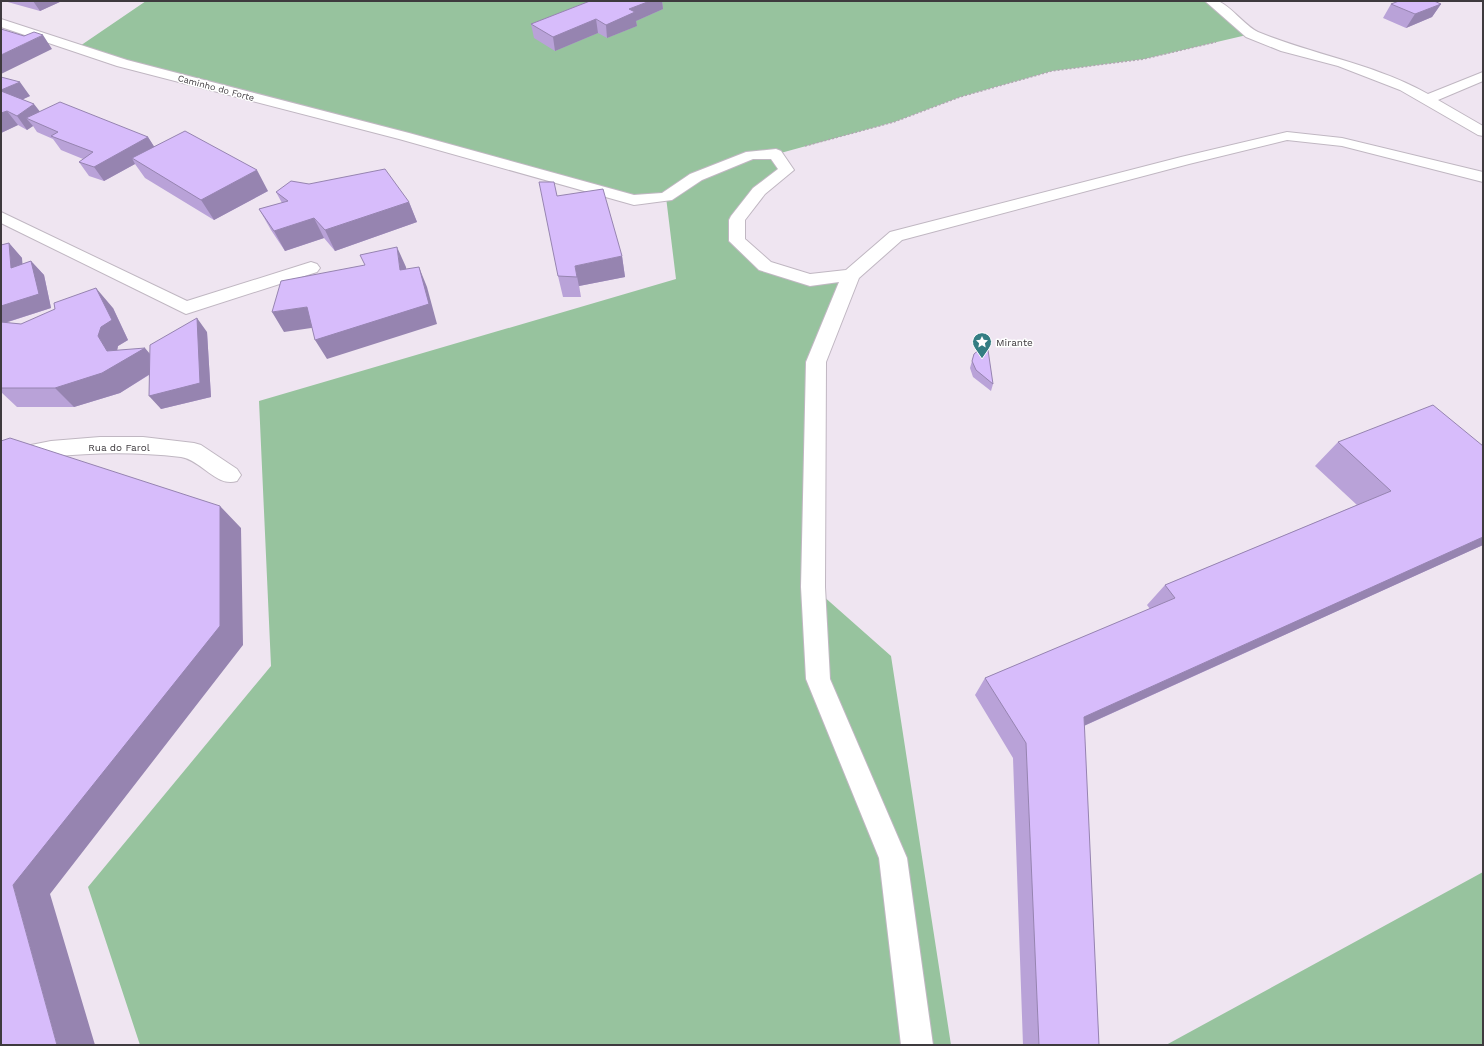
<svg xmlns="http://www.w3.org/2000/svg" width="1484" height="1046" viewBox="0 0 1484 1046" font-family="'Work Sans',sans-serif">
<rect width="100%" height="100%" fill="#efe5f1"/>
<!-- green -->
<path fill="#97c39e" d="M146 1H1211L1251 34 1144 59 1052 71 960 97 894 122 777 154 786 170 737 220V241L765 266 810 280 851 275 816 362 813 587 891 656 951 1045H140L88 887 271 666 259 401 676 279 666 197 630 199 77 48Z
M1483 872V1045H1166Z"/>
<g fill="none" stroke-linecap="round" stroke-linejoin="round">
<defs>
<path id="minor" d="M1205 1C1209 1 1213 0 1217 1 1228 3 1246 27 1258 32 1314 55 1375 64 1428 94L1483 72V81L1438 100 1483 126V136L1478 135 1400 90 1338 66 1281 51 1246 37Z
M1 19 127 60 409 133 634 195 662 193 690 174 746 152 776 149 781 151 794 170 765 194 745 220V239L771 262 810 274 846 270 890 232 1181 157 1287 132 1342 138 1483 172V182L1342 146 1287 140 1189 164 902 240 859 278 826 362 825 587 830 679 907 858 933 1045H901L879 858 806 679 801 587 806 362 839 282 810 286 759 270 729 241V220L731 216 753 188 778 169 771 159H753L702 180 672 200 634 205 399 139 117 66 1 27Z
M1 212 187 301 311 262 317 264 320 268 317 272 186 314 1 223Z
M100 437H143L194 443 201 445 237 469 241 475 237 481C217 488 201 460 181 457 138 452 95 452 52 457 35 459 18 464 1 467V451L51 441Z"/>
</defs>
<!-- minor casing -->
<use href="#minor" stroke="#c0b7c2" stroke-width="2"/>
<!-- path -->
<path stroke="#afa7b0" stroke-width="1.5" stroke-dasharray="2 2" stroke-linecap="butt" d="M805 146 894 122 960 97 1052 71 1144 59 1216 42"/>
<!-- minor -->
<use href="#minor" fill="#fff" fill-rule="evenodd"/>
</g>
<!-- wall -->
<path fill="#b9a2d8" d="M4 1H62L40 11Z
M590 1H662L663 9 636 21 637 26 607 38 598 33 555 51 534 38 531 24Z
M1391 4H1441L1432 17 1406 28 1383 18Z
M1 77 30 96 23 99 40 112 148 137 154 147 268 191 214 220 145 178 135 164 104 181 89 176 79 162 83 159 61 150 53 139 37 132 33 126 27 130 18 125 1 133Z
M276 192 409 202 417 222 335 251 324 238 285 251 271 230 259 209 282 203Z
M9 243 22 258V264L31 261 44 275 51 308 5 323 21 324 113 308 128 340 118 346 117 350 150 354 207 332 211 397 161 409 149 375 120 393 74 407H17L1 392V245Z
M622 256 625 277 579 286 581 297H563L558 276Z
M974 354 993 384 991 391 973 377 970 368Z
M1338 442 1483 446V545L1084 726 1099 1045H1023L1013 758 975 695 985 678 1150 609 1147 605 1165 585 1357 505 1315 466Z"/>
<!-- shaded-wall -->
<path fill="#9684b0" d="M33 1H62L40 11Z
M650 1H662L663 9 636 21 637 26 607 38 606 25 629 9Z
M1441 4 1432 17 1406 28 1415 14Z
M596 19 598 33 555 51 553 37Z
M43 35 52 49 1 74V55Z
M20 82 30 96 11 105 1 90Z
M34 104 45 118H26L33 126 27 130 17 116Z
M7 111 18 125 1 133V113Z
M148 137 157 151 132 158 135 164 104 181 94 167Z
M257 170 268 191 214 220 201 200Z
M409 202 417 222 335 251 325 230Z
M314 218 324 238 285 251 274 231Z
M9 243 22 258 24 282 11 268Z
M397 247 406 267 409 290 400 270Z
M622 256 625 277 579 286 581 297 575 266Z
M31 261 44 275 51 308 1 324V306Z
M419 267 427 287 437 324 327 359 315 340Z
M96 288 113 308 128 340 118 346 116 356 145 348 161 367 120 393 74 407 55 388 107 351 98 336Z
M307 307 318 327 284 332 272 312Z
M197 318 207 332 211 397 161 409 149 396Z
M220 506 241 528 243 645 50 894 95 1045H57L13 885Z
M1483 537V545L1068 733 1084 717Z"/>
<!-- building -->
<path fill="#d7bcfb" stroke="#9684b0" d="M590 1H650L629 9 635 12 606 25 596 19 553 37 531 24Z
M1399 1H1434L1441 4 1415 14 1391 4Z
M1 29 24 36 34 32 43 35 1 55Z
M1 77 20 82 1 90Z
M1 91 34 104 17 116 7 111 1 113Z
M60 102 148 137 94 167 79 162 93 152 51 136 58 132 26 118Z
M185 131 257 170 201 200 132 158Z
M385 169 409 202 325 230 314 218 274 231 259 209 288 201 276 192 291 181 309 184Z
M539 182H554L557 196 603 189 622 256 575 266 577 277 558 276Z
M9 243 11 268 31 261 39 294 1 306V245Z
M397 247 400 270 419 267 429 304 315 340 307 307 272 312 281 281 365 265 360 255Z
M96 288 112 320 101 327 98 336 107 351 145 348 102 373 55 388H1V322L21 324 55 309 54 303Z
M197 318 200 383 149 396 150 345Z
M987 343 993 384 976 370 972 361 974 354Z
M1433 405 1483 446V537L1084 717 1099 1045H1039L1026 743 985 678 1175 598 1165 585 1391 491 1338 442Z
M10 438 220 506V626L13 885 57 1045H1V441Z"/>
<!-- icons -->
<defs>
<symbol id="sight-pin" viewBox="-11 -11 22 30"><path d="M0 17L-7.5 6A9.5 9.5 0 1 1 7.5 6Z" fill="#347d83" stroke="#fff"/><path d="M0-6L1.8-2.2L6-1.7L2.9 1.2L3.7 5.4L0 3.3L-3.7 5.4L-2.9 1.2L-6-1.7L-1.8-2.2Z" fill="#fff"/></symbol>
</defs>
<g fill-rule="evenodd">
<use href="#sight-pin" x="971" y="331" width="22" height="30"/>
</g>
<g text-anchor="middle" stroke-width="3" stroke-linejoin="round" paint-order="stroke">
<!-- far-street labels -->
<g font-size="9" fill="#3e3a3e" stroke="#fff">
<text transform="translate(216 88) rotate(15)" y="3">Caminho do Forte</text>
</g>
<!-- poi labels -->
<g font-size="10" fill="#3e3a3e" stroke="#fff" text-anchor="start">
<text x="996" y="346">Mirante</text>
</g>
<!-- street labels -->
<g font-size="10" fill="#3e3a3e" stroke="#fff">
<text x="119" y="451">Rua do Farol</text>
</g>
</g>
<!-- border -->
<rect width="1484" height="1046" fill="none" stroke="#3e3a3e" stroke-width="4"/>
</svg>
